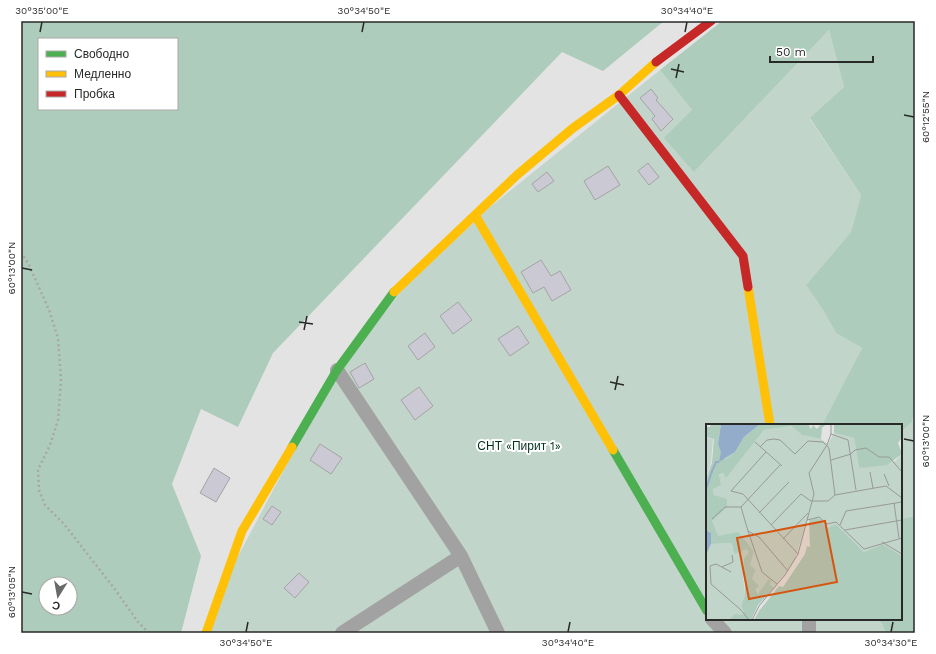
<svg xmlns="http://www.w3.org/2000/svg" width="936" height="654" viewBox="0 0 936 654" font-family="'Work Sans',sans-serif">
<rect width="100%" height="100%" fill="#e3e3e3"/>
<!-- green -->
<path fill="#c2d5ca" d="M829 30 844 87 810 119 861 195 851 232 806 285 823 310 836 333 862 348 822 425H707V619H878L882 624 886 633H210L236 560 328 387 402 290 490 207 660 70 692 110 694 172Z
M915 406V516L901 519V432L912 422Z"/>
<!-- forest -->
<path fill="#adccbb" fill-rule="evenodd" d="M21 21H664L603 71 562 52 273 353 238 427 201 409 172 484 201 556 181 633H22L21 629ZM39 39H177V109H39ZM46 584H70V608H46Z
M722 21H915V406L912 422 901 432V425H822L862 348 836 333 823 310 806 285 851 232 861 195 810 118 844 87 829 30 694 172 664 138 692 110 660 70Z
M915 516V633H886L882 624 878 619H901V519Z"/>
<!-- building -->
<path fill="#cbcad4" stroke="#a3a3a3" d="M651 89 658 98 656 100 673 119 661 131 652 119 655 116 640 98Z
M648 163 659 177 649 185 638 171Z
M608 166 620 185 595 200 584 181Z
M547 172 554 181 538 192 532 184Z
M541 260 551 276 560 271 571 290 552 301 544 287 533 293 521 272Z
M458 302 472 320 453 334 440 316Z
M518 326 529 343 510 356 498 339Z
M425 333 435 347 418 360 408 346Z
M365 363 374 379 359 388 350 372Z
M419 387 433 406 415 420 401 400Z
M320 444 342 458 331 474 310 460Z
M214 468 230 478 216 502 200 493Z
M272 506 281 512 272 525 263 519Z
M299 573 309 582 295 598 284 588Z"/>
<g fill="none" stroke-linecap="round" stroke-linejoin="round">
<!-- path -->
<path stroke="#a8a7a8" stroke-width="2.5" stroke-dasharray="2 3" stroke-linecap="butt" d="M21 252 29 265 49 310 58 338 61 380 58 420 50 445 38 470 39 490 45 505 64 524 114 588 138 622 149 633"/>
<!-- street -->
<path stroke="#a2a2a2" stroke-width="14" d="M337 370 461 556 498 633
M712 619 725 633
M809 619V633
M342 633 461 556"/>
<!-- fast -->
<path stroke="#4caf50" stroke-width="9" d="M292 447 337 370 394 292
M613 450 707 611"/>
<!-- slow -->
<path stroke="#ffc107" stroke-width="9" d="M475 215 613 450
M748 287 770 425
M394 292 517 175 573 128 619 95 656 62
M206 633 242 531 292 447"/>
<!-- jam -->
<path stroke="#c62828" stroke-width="9" d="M656 62 711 21
M619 95 743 256 748 287"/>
</g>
<!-- ticks -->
<path fill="none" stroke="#282929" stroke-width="1.5" d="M40 32 42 22M362 32 364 22M685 32 687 22M671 69 684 72M676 78 679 64M904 115 914 117M22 268 32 270M299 322 313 324M304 330 307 316M610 382 624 385M615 390 618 376M904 439 914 441M22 592 32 594M246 632 248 622M568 632 570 622M891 632 893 622"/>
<g text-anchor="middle" stroke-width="4" stroke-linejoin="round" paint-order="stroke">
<!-- park labels -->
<g font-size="12" fill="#02321e" stroke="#fff">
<text x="519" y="450">СНТ «Пирит 1»</text>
</g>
</g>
<!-- overview -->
<g transform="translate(706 424)">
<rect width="196" height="196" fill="#e3e3e3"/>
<path d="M85 2 96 11 115 15 122 20 128 9 148 14 153 44 189 37 196 30V132L177 120 158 128 130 100 120 106 115 96H101L88 138 68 164 64 160 53 170 46 155 50 146 44 141 48 128 44 122 37 116 12 113 6 101V97L13 89 7 65 13 52 17 49 20 53 58 6ZM0 14 7 15 5 39 0 54ZM25 119 26 124 40 125 43 128 37 152 39 171 35 182 38 188 37 191 23 196H0V131L5 120Z" fill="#c2d5ca"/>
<path d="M5 0H15L12 20 19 35 29 28 38 13 54 0H102L105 5 107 1 111 5 115 0H120L116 4 115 15 96 11 85 2 58 6 20 54 17 49 13 51 15 61 7 65 8 71 21 75V83L6 97 12 112 32 108 44 122 48 128 44 141 50 146 46 155 53 162 50 165 52 170 63 155 66 157 64 160 68 164 52 181 45 196H23L29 190 37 191 38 188 35 182 39 171 38 135 43 128 40 125 29 130 25 119 5 120V109L0 106V55L6 39 8 15 0 13V3H4ZM128 0H196V13L192 19 196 30 181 41 153 44 148 14 128 9ZM110 94 115 96 120 105 130 100 158 128 177 120 196 132V196H48L53 187 73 162 77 163 99 130 101 122 104 123 103 96Z" fill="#adccbb"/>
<path d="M15 0H54L38 13 29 28 13 38 15 28 12 20ZM0 106 5 109V120L0 131Z" fill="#93acc9"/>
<path fill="none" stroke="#93acc9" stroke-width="2" d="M0 65 6 47 10 38H13"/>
<path fill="none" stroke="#989999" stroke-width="1" d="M125 10 142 16 150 66M49 18 76 42M54 23 61 16 68 15 74 16 89 30 102 17 117 18 123 24 129 71M60 28 25 67 37 70 92 130M125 36 145 30 149 26 160 24 173 33H183L196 48M74 41 35 83 42 107 53 113 82 147M164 48 167 64M178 50 183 62M188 79 193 114M53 89 83 58M6 95 19 83H35M101 96 113 93 121 100 130 98 158 125 196 114M65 101 95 70 105 77H122L129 71 180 62 196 74M134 101 140 87 196 78M139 106 196 96M42 107 56 148 71 160M77 115 102 89M176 118 196 130M16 143 27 138 26 131M25 148 10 140 4 142 5 160 35 186 43 196M46 196 53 182 79 151 92 130 108 70 103 49 121 21 125 10V0"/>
<path fill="#d5540f" fill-opacity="0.15" stroke="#d5540f" stroke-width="2" d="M119 97 131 158 43 175 31 114Z"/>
<rect width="196" height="196" fill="none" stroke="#282929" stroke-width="2"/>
</g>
<!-- border -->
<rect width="936" height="654" fill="none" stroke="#ffffff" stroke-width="44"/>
<!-- legend -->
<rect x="38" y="38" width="140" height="72" fill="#ffffff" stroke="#a9a9a9"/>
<rect x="46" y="51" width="20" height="6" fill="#4caf50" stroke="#a9a9a9"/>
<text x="74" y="58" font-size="12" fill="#282929">Свободно</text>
<rect x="46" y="71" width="20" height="6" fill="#ffc107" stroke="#a9a9a9"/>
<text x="74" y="78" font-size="12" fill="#282929">Медленно</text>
<rect x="46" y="91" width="20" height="6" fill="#c62828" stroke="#a9a9a9"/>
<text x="74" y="98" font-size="12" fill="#282929">Пробка</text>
<!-- north arrow -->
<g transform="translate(58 596) rotate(191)"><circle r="19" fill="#ffffff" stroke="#a9a9a9"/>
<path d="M0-3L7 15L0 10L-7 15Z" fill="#696a6a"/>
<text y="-6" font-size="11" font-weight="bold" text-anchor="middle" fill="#282929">С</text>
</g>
<!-- scale -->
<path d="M770 56v6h103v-6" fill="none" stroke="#282929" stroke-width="2"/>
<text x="776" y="56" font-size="12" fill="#282929" stroke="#ffffff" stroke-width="3" paint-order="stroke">50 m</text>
<rect x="22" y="22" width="892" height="610" fill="none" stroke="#282929" stroke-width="1.5"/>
<g font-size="10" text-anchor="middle" fill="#282929">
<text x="42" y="14">30°35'00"E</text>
<text x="364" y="14">30°34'50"E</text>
<text x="687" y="14">30°34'40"E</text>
<text transform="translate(925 117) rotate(-90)" y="4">60°12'55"N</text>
<text transform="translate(11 268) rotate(-90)" y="4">60°13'00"N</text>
<text transform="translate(925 441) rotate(-90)" y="4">60°13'00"N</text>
<text transform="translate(11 592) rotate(-90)" y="4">60°13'05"N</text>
<text x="246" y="646">30°34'50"E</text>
<text x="568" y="646">30°34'40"E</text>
<text x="891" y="646">30°34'30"E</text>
</g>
</svg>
